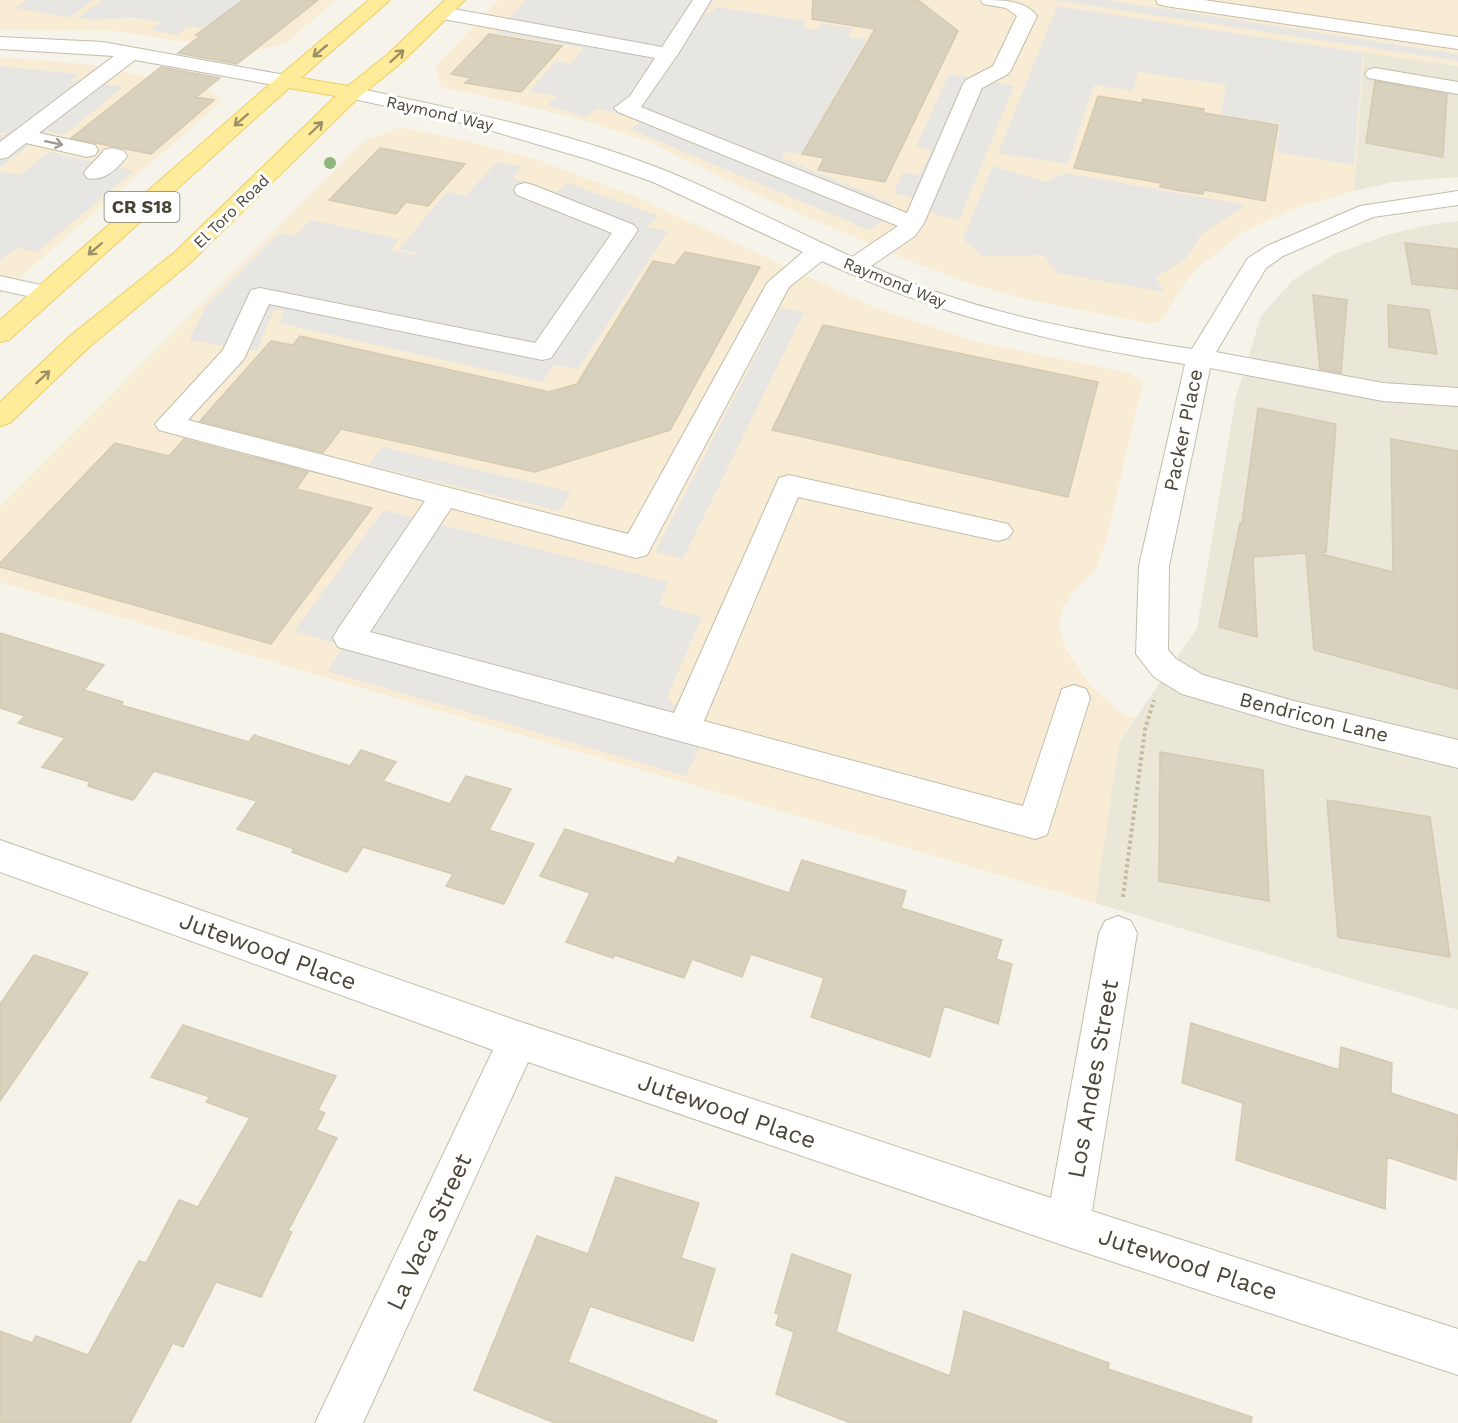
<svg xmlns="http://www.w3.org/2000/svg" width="1458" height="1423" viewBox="0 0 1458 1423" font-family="'Work Sans',sans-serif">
<rect width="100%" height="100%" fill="#f6f3ea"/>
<!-- residential -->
<path fill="#eae6d8" d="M1364 52 1458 66V177L1393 182 1354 191Z
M1458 221V1010L1095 903 1119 743 1197 628 1236 397 1261 316 1293 280 1335 254 1390 234 1429 225Z"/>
<!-- commercial -->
<path fill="#f8edd4" d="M0 0H336L286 43 251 52 116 31 0 30Z
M498 0H1458V66L1364 53 1354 191 1293 209 1242 233 1200 266 1181 288 1163 319 1151 324 1030 300 970 284 900 257 775 203 647 141 582 120 511 102 441 87 436 66Z
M0 57 86 64 207 89 222 101 0 295Z
M400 127 468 141 535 159 632 195 876 308 977 342 1130 373 1143 382 1105 545 1096 569 1078 587 1063 608 1058 624 1065 647 1091 686 1120 712 1135 719 1119 743 1095 903 0 582V506L363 142Z"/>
<!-- parking -->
<path fill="#e7e6e2" d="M27 0H94L70 17 15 8Z
M103 0H241L205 29 188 26 177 35 151 30 161 22 131 17 93 20 79 17Z
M526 0H714L705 13H711L716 7 806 21 803 28 817 30 821 23 852 28 849 37 867 39 801 154 783 152 782 158 892 203 881 222 869 230 630 129 644 120 597 109 586 117 547 105 557 96 529 91 556 61 570 64 584 48 496 33Z
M1054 0H1107L1458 54V61Z
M1057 6 1363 53 1354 165 1277 152 1280 124 1221 115 1226 85 1138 72 1133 91 1094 85 1068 164 998 153Z
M0 66 79 74 69 82 78 80 123 87 64 135 47 131 0 168V136L7 134 0 132Z
M949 74 1014 86 959 220 937 215 909 196 894 193 903 172 919 175 932 150 916 147Z
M49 152 134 171 37 252 17 248 0 261V172L20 175Z
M497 162 521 167 513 178 556 192 568 183 658 216 647 227 668 231 578 369 554 365 542 382 279 323 284 310H274L257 351 189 340 207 305 279 233 295 236 311 220 399 239 391 250 415 255 417 253 399 249 447 192 466 195Z
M993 166 1046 182 1065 173 1245 205 1200 235 1196 245 1184 260 1156 277 1164 292 1057 273 1044 255 982 256 963 239Z
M780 308 804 312 683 559 655 552Z
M382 447 571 492 559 511 368 465Z
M384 510 668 582 659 605 702 617 667 697 702 742 686 776 327 671 344 646 294 631Z"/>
<!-- building -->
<path fill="#d8d1be" stroke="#d4cab1" stroke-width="1.5" d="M243 0H318L237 64 178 53 200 36 196 35Z
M813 0H918L958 31 885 182 818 170 824 158 802 154 875 29 812 19Z
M489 34 562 46 521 92 465 83 471 78 451 74Z
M161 67 220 78 196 97 214 100 151 154 71 138Z
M1375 81 1447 94 1443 157 1366 143Z
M1098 96 1142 103 1143 99 1204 109V113L1278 125 1265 201 1205 190 1203 194 1181 191 1160 187 1161 183 1074 168Z
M380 148 465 164 428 206 406 202 396 214 329 200Z
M1405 243 1458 249V289L1412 284Z
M685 252 760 267 670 430 535 472 341 429 323 453 200 421 271 341 293 345 300 336 549 392 577 384 653 261 675 265Z
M1313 295 1347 300 1341 373 1320 369Z
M1388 305 1429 310 1437 354 1389 347Z
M823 325 1098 382 1068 497 772 430Z
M1258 408 1336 424 1326 552 1317 553 1393 572 1391 439 1458 451V689L1314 650 1306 553 1253 557 1257 637 1219 627 1240 523H1242Z
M184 439 308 472 296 489 372 508 271 644 0 567V563L115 443 169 456Z
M0 633 104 665 84 690 123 702 121 705 249 742 254 735 350 766 361 750 396 762 383 781 450 804 466 776 511 789 489 830 534 844 504 904 446 886 453 874 363 847 347 872 292 852 294 849 237 829 257 801 154 771 133 800 88 786 90 782 42 767 65 738 18 723 25 716 0 708Z
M1160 752 1263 770 1269 901 1159 881Z
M1327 800 1430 817 1450 957 1338 937Z
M565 829 674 864 678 857 789 893 802 860 906 891 901 908 1002 940 996 959 1012 964 998 1024 944 1006 930 1057 811 1017 824 978 751 954 742 977 692 959 684 978 615 955 613 958 566 942 590 893 540 876Z
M34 955 88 973 0 1101V1004Z
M1191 1023 1339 1070 1341 1047 1392 1063 1391 1093 1458 1115 1456 1180 1387 1157 1385 1209 1236 1160 1243 1103 1182 1083Z
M183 1025 336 1076 318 1110 325 1113 316 1130 337 1138 288 1231 292 1232 261 1297 216 1282 183 1347 173 1343 130 1423H0V1331L32 1343 36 1336 88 1355 139 1261 146 1263 179 1200 198 1207 250 1118 206 1102 210 1097 151 1077Z
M616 1177 699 1203 681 1258 715 1269 693 1341 590 1306 568 1362 717 1421 716 1423H555L474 1390 537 1236 588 1254Z
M792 1254 851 1275 836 1332 950 1376 964 1311 1109 1363 1108 1369 1252 1417 1251 1423H851L776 1394 794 1332 776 1325 779 1314 775 1313Z"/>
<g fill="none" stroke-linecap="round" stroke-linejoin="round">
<defs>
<path id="minor" d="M693 0H711L678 54 641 107 907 213 963 84 966 80 993 66 1017 16 1006 8 983 4 981 0C1003 0 1024 0 1037 16L1011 70 1008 74 982 88 924 223 915 236 871 266C971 312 1083 332 1192 349L1248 258 1267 246 1360 206 1458 191V205L1373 217 1283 256 1266 268 1216 352 1383 383 1458 388V406L1383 401 1210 368 1169 566 1168 650 1176 659 1203 675 1294 701 1458 740V768L1294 727 1182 694 1154 677 1136 654 1139 566 1185 364C1059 345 937 315 822 261L789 287 647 555 636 558 451 508 370 632 674 713 779 478 789 475 1008 524 1013 531 1008 538 998 541 798 497 704 721 1023 806 1062 689 1074 685 1086 689 1090 698 1047 835 1035 839 338 647 333 638 338 629 425 501 159 430 155 424 223 350 251 290 260 288 535 343 612 233 517 195 514 190 517 185 525 183 533 185 634 225 638 230 551 358 542 360 269 304 244 359 188 420 628 534 767 283 803 252 653 182 587 159 475 126 345 97 342 93 345 89 352 87C458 110 568 131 669 172 731 198 791 229 852 257L898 226 618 112 614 108 630 96 655 58 443 19 436 17 433 13 436 9 443 7 662 47Z
M1156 0H1204L1458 37V49L1165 6 1158 4Z
M0 37 103 42 285 75 292 77 295 81 292 85 285 87 135 60 39 133 95 145 98 150 95 155 87 157 26 143 8 157 0 159V142L114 56 0 49Z
M1375 68 1458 82V94L1368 78 1365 74 1368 70Z
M112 148 124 151 127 156C118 169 103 182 87 178L84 173C90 164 98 159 104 150Z
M0 276 54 288 57 293 54 298 45 300 0 290Z
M0 840 518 1021 1051 1198 1099 933 1105 921 1118 916 1131 921 1137 933 1092 1211 1458 1329V1375L1068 1247 528 1062 363 1423H315L493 1050 0 872Z"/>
<path id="major" d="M369 0H390L301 78 348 86 387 55 445 0H465L401 63 359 97 191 262 88 348 10 423 0 426V402L70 336 175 252 336 96 289 88 9 340 0 342V320L278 77Z"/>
</defs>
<!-- minor casing -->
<use href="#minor" stroke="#c2bdac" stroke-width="2"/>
<!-- major casing -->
<use href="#major" stroke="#ecd062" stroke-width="2"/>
<!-- path -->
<path stroke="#c5ba9c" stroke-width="4" stroke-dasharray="3 3" stroke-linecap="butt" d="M1123 897 1145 729 1154 700"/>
<!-- minor -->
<use href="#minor" fill="#fff" fill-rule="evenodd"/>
<!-- major -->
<use href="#major" fill="#ffec9a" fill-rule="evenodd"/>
</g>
<!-- trees -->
<circle fill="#91b57e" cx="330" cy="163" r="6"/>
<!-- one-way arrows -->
<defs><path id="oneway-shaft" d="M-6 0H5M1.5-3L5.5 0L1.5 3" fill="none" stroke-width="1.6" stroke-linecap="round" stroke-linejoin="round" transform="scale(1.5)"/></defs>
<g stroke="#9c9064">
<use href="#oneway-shaft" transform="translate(320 51) rotate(140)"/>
<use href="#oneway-shaft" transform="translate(397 56) rotate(-42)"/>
<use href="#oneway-shaft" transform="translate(241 120) rotate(139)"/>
<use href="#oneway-shaft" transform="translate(316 128) rotate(-44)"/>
<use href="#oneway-shaft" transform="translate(95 249) rotate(139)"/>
<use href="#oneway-shaft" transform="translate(43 377) rotate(-43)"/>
</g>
<use stroke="#9c9991" href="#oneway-shaft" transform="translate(54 143) rotate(12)"/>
<g text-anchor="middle" stroke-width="6" stroke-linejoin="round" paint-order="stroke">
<!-- far-street labels -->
<g font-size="16" fill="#4b4537" stroke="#fff">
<text transform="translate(440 113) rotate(13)" y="6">Raymond Way</text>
<text transform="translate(231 211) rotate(-44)" y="6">El Toro Road</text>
<text transform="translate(895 282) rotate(22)" y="6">Raymond Way</text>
</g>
<!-- shield labels -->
<rect fill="#fff" stroke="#817d73" stroke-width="1.5" x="104.5" y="192" width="75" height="30" rx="4.5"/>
<g font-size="18" font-weight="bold" fill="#4b4537">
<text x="142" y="213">CR S18</text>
</g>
<!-- street labels -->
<g font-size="20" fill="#4b4537" stroke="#fff">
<text transform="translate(1183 430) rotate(-78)" y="7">Packer Place</text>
<text transform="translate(1314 717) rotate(14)" y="7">Bendricon Lane</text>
</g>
<!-- near-street labels -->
<g font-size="24" fill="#4b4537" stroke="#fff">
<text transform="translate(268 951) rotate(20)" y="8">Jutewood Place</text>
<text transform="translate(1093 1079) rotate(-80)" y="8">Los Andes Street</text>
<text transform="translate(727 1111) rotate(19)" y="8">Jutewood Place</text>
<text transform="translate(429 1232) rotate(-65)" y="8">La Vaca Street</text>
<text transform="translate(1188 1264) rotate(18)" y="8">Jutewood Place</text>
</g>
</g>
</svg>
